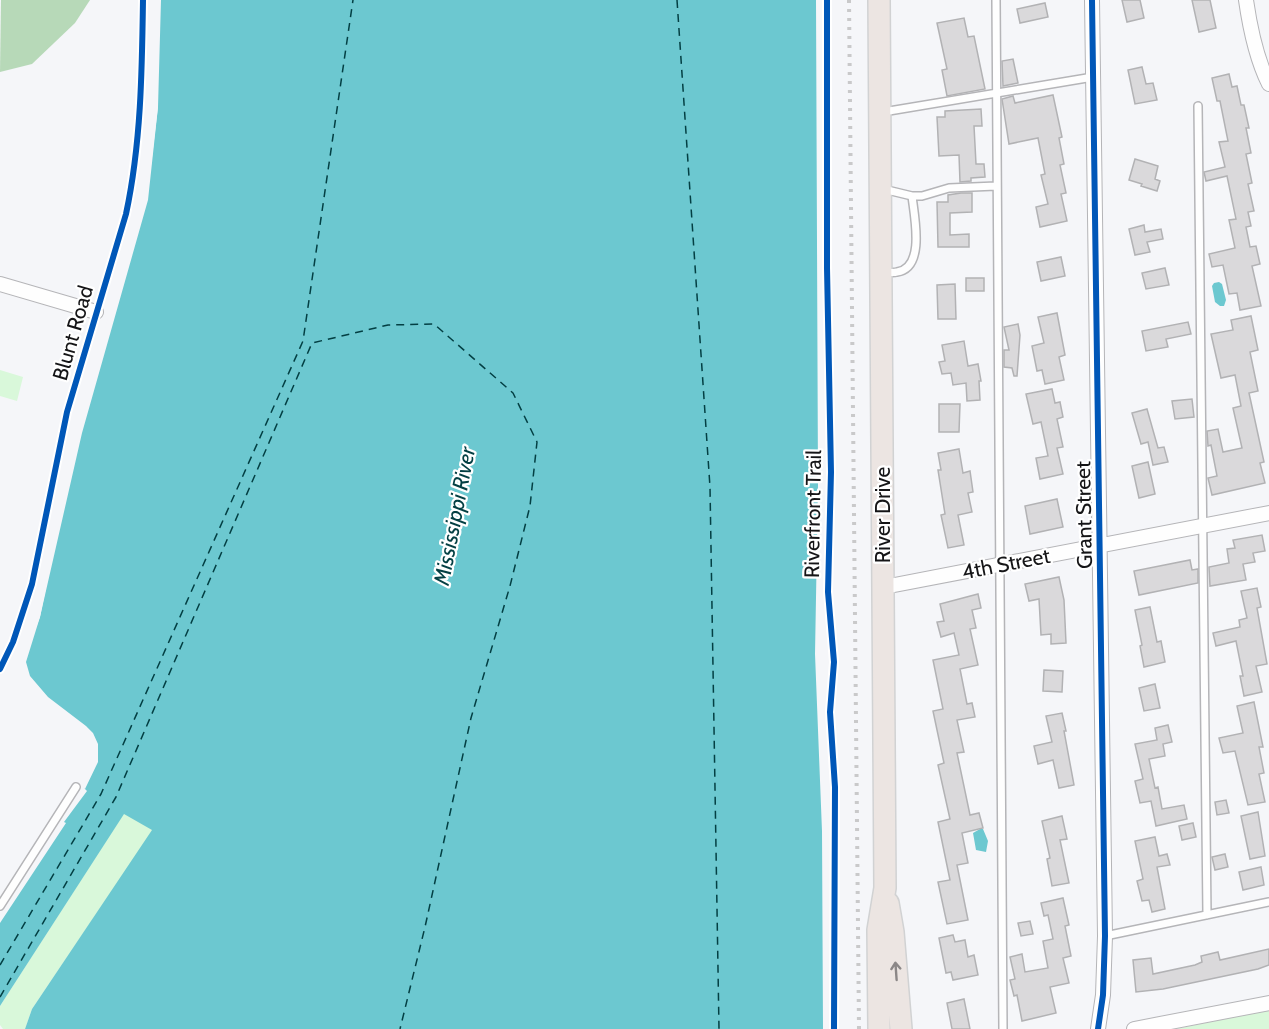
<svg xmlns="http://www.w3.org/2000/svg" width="1269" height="1029" viewBox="0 0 1269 1029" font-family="Cabin,sans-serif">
<rect width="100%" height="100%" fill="#f5f6f9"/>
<!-- green -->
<path fill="#d9f8da" d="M0 370 23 377 17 401 0 396Z
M124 813 153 830 32 1009 25 1029H3L0 1025V1006Z
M1269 1010V1029H1176Z"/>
<!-- forest -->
<path fill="#b7d9b8" d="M1 0H90L75 23 32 64 0 72Z"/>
<!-- water -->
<path fill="#6cc8d0" d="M157 0H816L818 485 815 654 822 831 823 1029H25L32 1009 152 830 124 814 0 1006V923L66 823 64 822 87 791 83 787 95 757 89 733 31 687 23 662 40 617 79 425 147 199 158 107Z
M1219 282 1222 284 1226 300 1224 306H1220L1215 302 1212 286 1214 283Z
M980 829H983L988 841 986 852 976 850 973 833Z"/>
<!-- pier -->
<path fill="#f5f6f9" d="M154 0H161L158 107 148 200 82 433 40 617 26 662 30 676 48 697 86 726 93 733 98 744V762L85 789 80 786 92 756 87 735 29 689 20 661 37 616 76 425 144 198 155 107Z"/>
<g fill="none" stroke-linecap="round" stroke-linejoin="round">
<!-- ferry -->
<path stroke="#033f43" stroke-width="1.5" stroke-dasharray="8 6" stroke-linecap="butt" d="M677 0 710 487 719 1029
M0 965 101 794 303 341 353 0
M0 997 116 797 312 343 388 325 434 324 513 393 537 442 530 506 510 586 471 718 425 927 400 1029"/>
</g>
<!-- building -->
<path fill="#dad9db" stroke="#b2b2b4" stroke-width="1.5" d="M1122 0H1140L1144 18 1127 22Z
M1192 0H1210L1216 28 1199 32Z
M1045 3 1048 17 1020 23 1017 9Z
M964 18 968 37 974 36 985 89 947 96 942 70 947 69 937 23Z
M1013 59 1018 83 1003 86 1002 61Z
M1142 67 1146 84 1153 83 1157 100 1135 104 1128 70Z
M1229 74 1232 87 1237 86 1241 105H1244L1249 128H1246L1251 153 1246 154 1252 183 1248 184 1254 211 1248 212 1251 226 1246 227 1250 247 1256 246 1260 264 1252 266 1261 306 1240 310 1237 293 1229 294 1223 265 1212 267 1209 254 1235 248 1229 220 1236 219 1227 176 1206 181 1204 172 1225 167 1219 142 1228 141 1220 101H1217L1212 78Z
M1053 95 1062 137 1059 138 1064 164 1060 165 1066 193 1061 194 1067 221 1040 227 1036 207 1048 204 1041 175 1045 174 1038 138 1009 144 1002 99 1013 96 1015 103Z
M981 109 982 126H974L976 164H984L985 177 971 178V181L960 182 959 155 939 156 937 117H945V111Z
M1135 159 1158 166 1155 179 1160 181 1157 191 1141 186 1142 184 1129 180Z
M961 193H972V212L950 213V235L969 234V247H938L937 202H948V195Z
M1144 225 1145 232 1161 229 1163 239 1147 242 1150 252 1135 255 1129 229Z
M1061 257 1065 276 1041 281 1037 262Z
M1165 268 1169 285 1146 289 1142 273Z
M966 278H984V291H966Z
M955 284 956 319H938L937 285Z
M1057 313 1065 355 1059 357 1064 380 1045 384 1042 370 1037 371 1032 346 1044 343 1038 317Z
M1251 316 1258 350 1250 352 1258 391 1249 393 1264 462 1260 463 1265 483 1212 495 1208 478 1217 476 1211 445 1208 446 1207 431 1218 429 1223 452 1242 448 1233 408 1241 406 1235 375 1221 378 1211 334 1233 330 1231 320Z
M1188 322 1191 334 1166 339 1168 347 1146 351 1142 331Z
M1018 324 1020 335 1017 376H1014L1012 368 1004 367V350H1009L1004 327Z
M964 341 968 366 978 364 981 381H979L980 400 967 401 966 383 953 385 951 373 942 374 939 362 945 361 942 345Z
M1052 389 1055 403 1060 402 1063 417 1057 419 1063 447 1057 448 1063 474 1040 479 1036 458 1048 456 1041 422 1033 424 1026 394Z
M1192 399 1194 417 1175 419 1172 401Z
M939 404H960L959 432H939Z
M1147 409 1158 448 1164 447 1168 462 1153 465 1148 442 1141 444 1132 413Z
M959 449 963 473 970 471 973 492 968 493 972 512 958 515 964 545 948 548 941 515 945 514 938 470H941L938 453Z
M1148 462 1155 494 1139 498 1132 466Z
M1057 499 1063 527 1030 534 1025 506Z
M1262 535 1265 551 1253 553 1255 562 1243 564 1246 580 1210 586 1209 567 1229 563 1227 549 1235 548 1233 540Z
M1190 560 1192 570 1198 569V583L1139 595 1134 571Z
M1059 577 1064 600 1066 643 1051 644V634L1041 635 1039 599 1029 601 1025 584Z
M1257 588 1261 607 1257 608 1267 664 1256 666 1262 692 1244 696 1240 676H1243L1236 641 1216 646 1213 633 1240 627 1239 620 1247 618 1241 591Z
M978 594 981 608 972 610 976 628 970 629 978 665 960 669 967 704 972 703 975 717 957 720 964 752 957 753 970 815 979 813 983 828 962 833 968 863 957 865 968 920 947 924 938 882 950 880 938 822 950 819 938 765 944 763 933 711 943 709 933 660 959 655 954 633 941 637 937 622 944 621 940 604Z
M1150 607 1157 642 1161 641 1165 662 1144 667 1140 646 1142 645 1135 610Z
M1044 670 1063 671 1062 692 1043 691Z
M1155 684 1160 708 1144 711 1139 688Z
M1254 702 1263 747H1259L1264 773 1259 774 1265 802 1248 805 1235 751 1223 753 1219 738 1243 733 1237 706Z
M1062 713 1066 731H1064L1074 785 1059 788 1053 760 1038 764 1034 746 1052 742 1046 716Z
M1168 725 1172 742 1163 744 1165 756 1149 759 1155 788 1158 787 1162 809 1184 805 1187 819 1156 826 1151 801 1140 803 1135 781 1143 779 1135 744 1157 740 1155 728Z
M1226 800 1229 813 1217 815 1215 802Z
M1258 812 1265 856 1250 859 1241 816Z
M1062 816 1067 839 1060 840 1069 883 1052 886 1047 859 1050 858 1042 821Z
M1193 823 1196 837 1182 840 1179 826Z
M1155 837 1159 856 1167 854 1170 865 1157 867 1165 909 1152 912 1149 900 1142 901 1137 881 1143 879 1135 841Z
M1225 854 1228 867 1215 870 1212 857Z
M1261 867 1264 885 1243 890 1239 872Z
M1063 898 1069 925 1065 926 1071 956 1063 958 1069 983 1050 987 1056 1013 1022 1021 1017 995 1014 996 1010 980 1015 979 1010 957 1022 954 1025 972 1048 968 1043 941 1053 939 1048 915 1044 916 1041 903Z
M1030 921 1033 934 1021 936 1018 923Z
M953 935 955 942 965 940 968 957 974 955 978 975 953 980 951 972 946 973 939 938Z
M1269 949V965L1258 969 1163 989 1136 992 1133 960 1151 958 1153 974 1195 965 1202 962 1201 956 1218 952 1220 960Z
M964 999 970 1029H952L947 1003Z"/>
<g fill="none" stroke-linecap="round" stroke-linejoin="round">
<defs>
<path id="lane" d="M996 0 1003 1029
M1198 106 1207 915
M883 112 1093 77
M883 189 912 196H922L949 188 996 186
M883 272C888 272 893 273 897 272 926 268 914 215 912 196
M0 906 76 787
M1105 936 1269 902"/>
<path id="street" d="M1092 0 1105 936 1103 995 1098 1029
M1246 0C1250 28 1256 58 1269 84
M0 284 96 312
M884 587 1269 513
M1134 1029 1269 1003"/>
<path id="primary" d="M888 903 893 932 901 1029
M879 1029 878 930 885 888 879 0"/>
</defs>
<!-- lane casing -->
<use href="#lane" stroke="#b5b5b8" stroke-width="10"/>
<!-- street casing -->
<use href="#street" stroke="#b5b5b8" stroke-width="16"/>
<!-- primary casing -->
<use href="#primary" stroke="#d1d2d3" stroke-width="24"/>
<!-- lane -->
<use href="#lane" stroke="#fefefe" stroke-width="7"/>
<!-- street -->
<use href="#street" stroke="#fefefe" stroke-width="14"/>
<!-- primary -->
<use href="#primary" stroke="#ece5e2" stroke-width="21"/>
<!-- rail -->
<path stroke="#c9c9ca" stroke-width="4" stroke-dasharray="3 6" stroke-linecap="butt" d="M849 0 859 1029"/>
<defs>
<path id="cycleway" d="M827 0V268L831 472 828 592 834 662 830 712 835 787 834 1029
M1092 0 1105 936 1103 995 1098 1029
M0 669 13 642 32 584 67 412 126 214C141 144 142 72 143 0"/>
</defs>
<!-- cycleway casing -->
<use href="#cycleway" stroke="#fff" stroke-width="10"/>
<!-- cycleway -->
<use href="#cycleway" stroke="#0057b8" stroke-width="6"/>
</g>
<!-- one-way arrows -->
<defs><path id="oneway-shaft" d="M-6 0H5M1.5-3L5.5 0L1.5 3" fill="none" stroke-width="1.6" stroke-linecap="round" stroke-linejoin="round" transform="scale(1.5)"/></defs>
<use stroke="#8b8787" href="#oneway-shaft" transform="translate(896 971) rotate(-94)"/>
<g text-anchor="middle" stroke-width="4.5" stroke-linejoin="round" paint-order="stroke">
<!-- street labels -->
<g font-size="21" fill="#151517" stroke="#fff">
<text transform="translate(73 333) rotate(-74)" y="7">Blunt Road</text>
<text transform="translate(813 514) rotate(-89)" y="7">Riverfront Trail</text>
<text transform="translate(883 515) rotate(-90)" y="7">River Drive</text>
<text transform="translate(1084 515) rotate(-91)" y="7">Grant Street</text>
<text transform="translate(1006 564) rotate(-11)" y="7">4th Street</text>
</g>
<!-- water labels -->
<g font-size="22" font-style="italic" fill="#033f43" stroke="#fff">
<text transform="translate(454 516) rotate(-79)" y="8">Mississippi River</text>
</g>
</g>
</svg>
